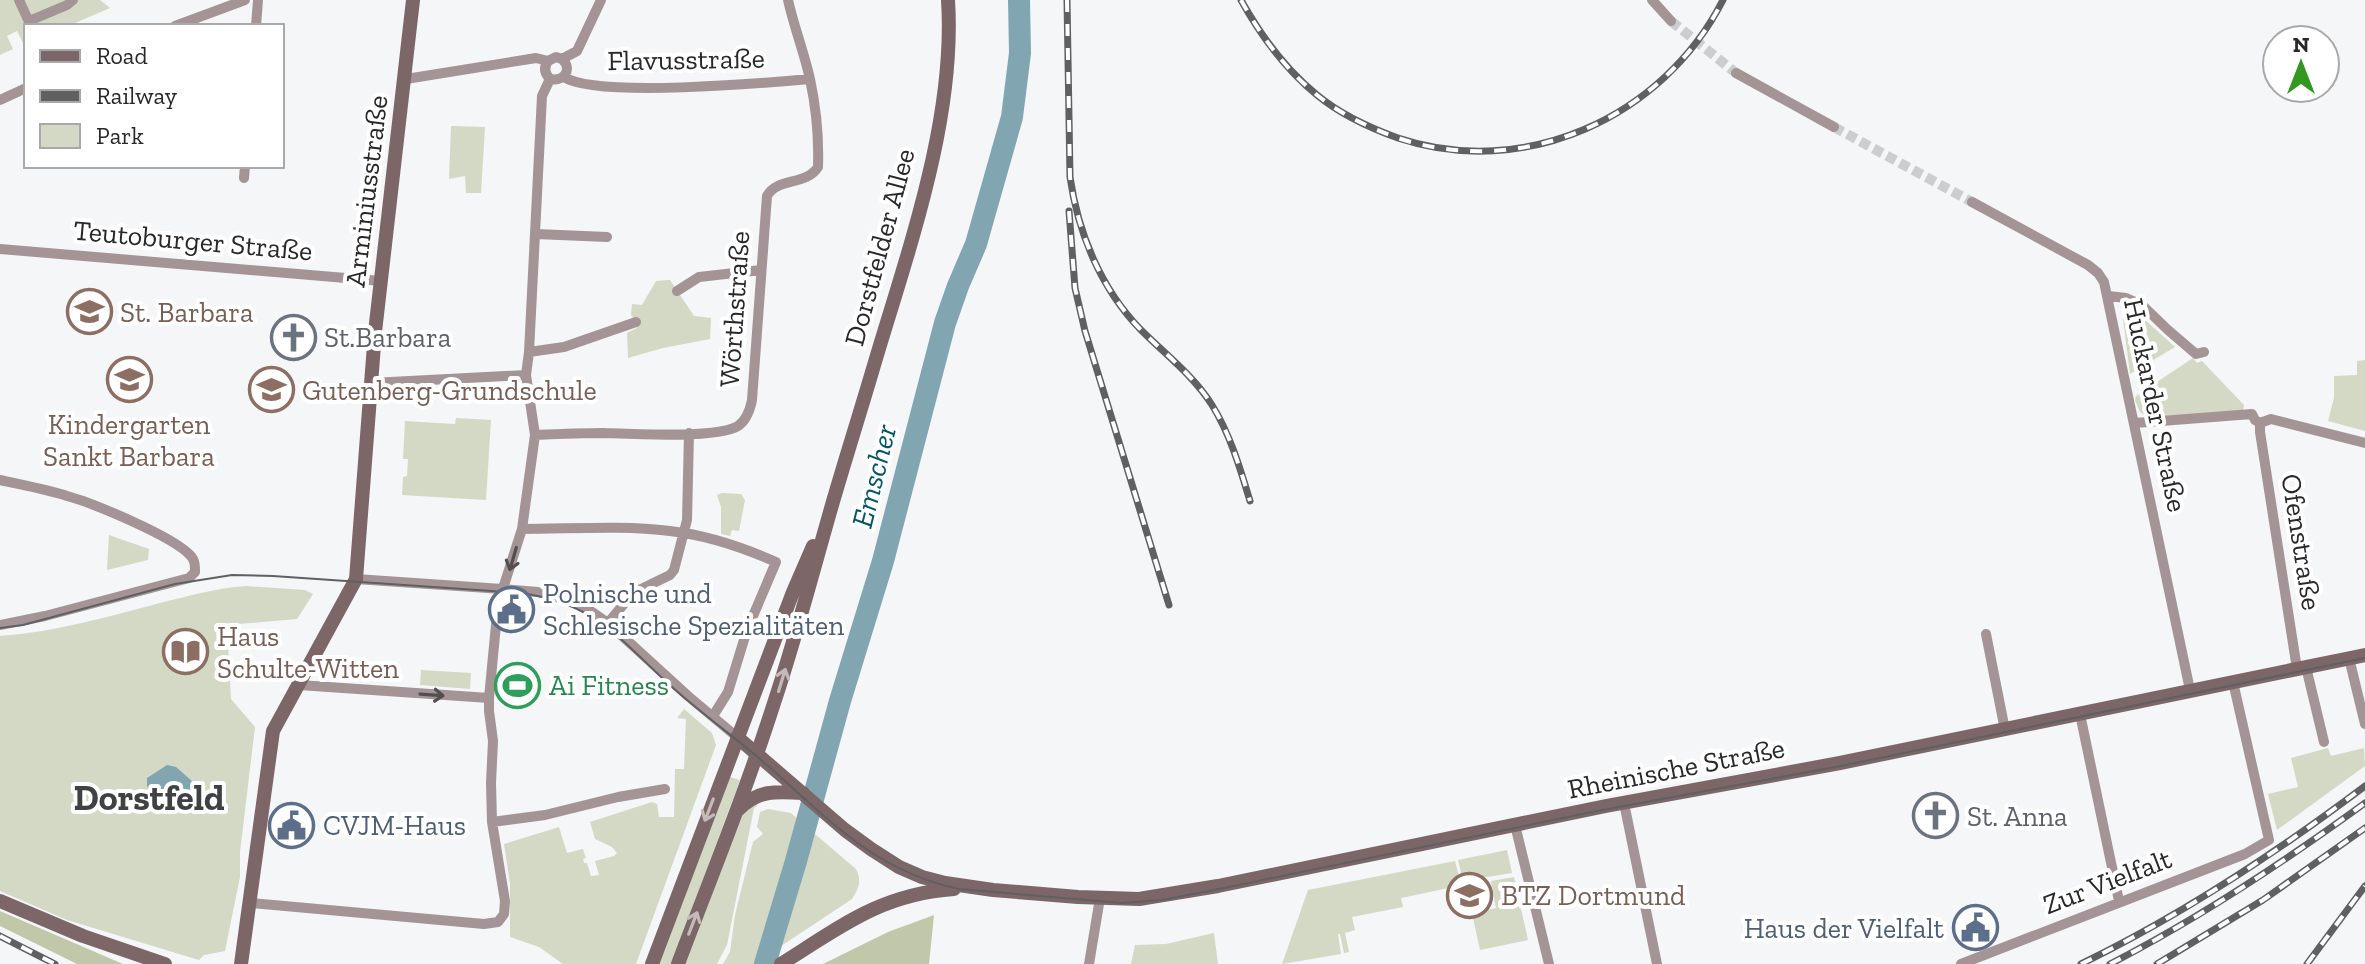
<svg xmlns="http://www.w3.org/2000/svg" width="2365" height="964" viewBox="0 0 2365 964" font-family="'Zilla Slab',serif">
<rect width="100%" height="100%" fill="#f4f6f8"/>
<!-- green -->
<path fill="#d3d9c4" d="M0 0H100L110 8 68 26H26V44L24 45 17 31 7 36 13 49 0 55Z
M451 126 485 127 481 193H466L465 176 449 179Z
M670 280 694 316 711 318 710 339 663 348 628 358 627 333 637 328 636 322 631 315 632 304 642 305 656 281Z
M2133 309 2175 347 2130 374 2123 319 2125 311Z
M2193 358 2197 363 2202 361 2244 405 2243 410 2239 412 2147 417 2140 412 2135 400 2136 396Z
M2365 360V431L2328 421 2334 398V376L2357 375V361Z
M456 418 491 420 486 500 402 495 403 477 407 476 408 459H403L405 421 455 424Z
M722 493 741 494 745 500 739 531 732 530 730 536 721 534V507L717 495Z
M109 535 149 549 148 560 107 570Z
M246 586 305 590 313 594 297 619 227 625 231 699 255 727 240 852V877L225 951 204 955 199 960 67 920 0 891V636C55 632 107 617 160 603 189 596 216 588 246 586Z
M421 670 471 673 470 689 420 685Z
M684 709 712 733 716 745 636 964H563L539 947 510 937V884L504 844 559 827 567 853 583 849 586 858 583 859 584 863H587L591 876 599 875 595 861 614 856 617 853 612 847 595 839 590 822 652 802 657 804 659 817H674L675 769H684L686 719 677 718Z
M2328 748 2331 756 2364 748 2365 766 2277 830 2268 794 2298 787 2291 758Z
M730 777 740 780 672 964H659Z
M755 802 757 806 754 808 727 945 717 964H685L742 816Z
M768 809 791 813 802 823 793 861 761 959 754 964H723L730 952 735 915 753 842 763 834 757 827 760 812Z
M809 829 856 869C862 881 859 888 852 899L772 952 788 895 793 889Z
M1507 850 1512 873 1468 880 1461 873 1458 860Z
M1455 861 1460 880 1457 881 1458 886 1401 898 1403 907 1352 917 1355 930 1345 933 1349 952 1344 953 1340 934H1338L1341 954 1282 964 1308 890Z
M1514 877 1528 940 1480 950 1472 913 1496 908 1491 881Z
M1214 933 1218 964H1131L1135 945 1166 944Z"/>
<!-- forest -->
<path fill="#c0c8a9" d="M0 911 123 964H77L0 926Z
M934 915 929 964H823L888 932Z"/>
<!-- water -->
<path fill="#82a6b1" d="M167 765 176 767 208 795 211 807C184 823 175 804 154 798L147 786V778Z"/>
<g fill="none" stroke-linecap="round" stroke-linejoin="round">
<!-- river -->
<path stroke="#82a6b1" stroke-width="22" d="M765 964 796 861 840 701 883 561 945 323 958 286 976 244 1012 117 1020 53 1019 0"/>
<!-- minor-tunnel -->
<path stroke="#cbcdcf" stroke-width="10" stroke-dasharray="10 5" stroke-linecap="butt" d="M1671 21 1736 73
M1834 127 1972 202"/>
<!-- minor -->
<path stroke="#a49496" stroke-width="10" d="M19 0 30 24
M1652 0 1671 21
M29 21 67 5 73 0
M175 26 245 0
M256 26 258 0
M548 61 556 57 562 59 577 51 601 0
M548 61C543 68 545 74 550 79 564 82 573 69 562 59
M1736 73 1834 127
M564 77C595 98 766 83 810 79
M406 79 536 58 548 61
M0 100 26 88
M244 178 245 166
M1972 202 2088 265 2098 273 2104 282 2190 690
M536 234 607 237
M0 249 381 281
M677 291 699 277 761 270
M2109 296 2126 298 2142 305 2168 330 2196 354 2204 352
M529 352 564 347 636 322
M371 383 526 375
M2135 423 2252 414 2255 420 2260 423 2271 419 2365 443
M2260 423V432L2297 669
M535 435C558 434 581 433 603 433 630 434 717 439 738 426 747 420 750 410 752 400L767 196C778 177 806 186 818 167 819 138 816 107 810 79 804 52 794 27 788 0
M0 480C22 485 45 489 67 496 93 503 172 536 190 555 195 560 195 565 195 572L189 578 45 616 0 625
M522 529C571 529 621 525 670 531 706 535 742 547 776 562L747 630 728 692 713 716
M356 579 502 589 538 592 568 600 588 609 608 623 688 696 737 737
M608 623 633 593 670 575 674 570 687 520 689 433
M1986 634 2005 730
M2349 658 2365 724
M2306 667 2324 742
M299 685 489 698
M2080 714 2119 901
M1624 803 1657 964
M492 822 545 815 618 797 665 789
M1515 825 1549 964
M251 903 484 924 498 922 504 914 505 901 492 822 491 783 493 741 489 711V698L498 604 522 529 535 435 526 375 529 352 542 96 550 79
M1089 964 1100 898
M1961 964 2245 854 2269 840 2233 682"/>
<!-- secondary -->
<path stroke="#7c6668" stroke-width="14" d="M737 737 845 830 871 849 899 867 922 877 945 883 993 890 1078 897 1139 899 1218 886 1606 806 1840 763 2365 655
M738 810C757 790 776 791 803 793
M0 901 83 936 165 964
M241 964 273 731 356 579 375 332 413 0
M652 964 793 592 813 546
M678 964C711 877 746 791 774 703 796 637 813 571 832 505 845 460 859 416 872 372 906 256 956 122 948 0
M781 964C840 927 881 894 954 889"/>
<!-- tram -->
<path stroke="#5f6061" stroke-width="2" d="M0 628 23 625 175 584 232 575 273 576 520 593C596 603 619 639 672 687 702 714 736 738 767 765 829 819 874 871 959 889L1122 903 1162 900 1224 888 1597 811 1841 766 2365 658"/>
<defs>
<path id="rail" d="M1067 0 1070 177C1078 233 1101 289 1141 330 1165 354 1193 375 1212 405 1230 434 1240 468 1250 501
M1241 0C1261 36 1285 69 1317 95 1340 114 1370 128 1398 138 1524 180 1663 118 1723 0
M1069 211 1075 288 1085 331 1169 605
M0 936 55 964
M2081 964C2182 915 2276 853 2365 786
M2110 964C2200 918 2284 862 2365 803
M2157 964 2263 900 2365 828
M2307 964 2365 886"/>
</defs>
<!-- rail casing -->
<use href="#rail" stroke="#5f6061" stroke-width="7"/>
<!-- rail -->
<use href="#rail" stroke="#fff" stroke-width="4" stroke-dasharray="12" stroke-linecap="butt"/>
</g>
<!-- one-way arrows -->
<defs><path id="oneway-shaft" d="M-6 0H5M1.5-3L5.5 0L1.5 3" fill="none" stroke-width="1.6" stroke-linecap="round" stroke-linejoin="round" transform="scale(2)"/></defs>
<g stroke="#534e4f">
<use href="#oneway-shaft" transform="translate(513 559) rotate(106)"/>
<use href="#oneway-shaft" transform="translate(432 695) rotate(4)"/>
</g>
<g stroke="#c4babb">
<use href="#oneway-shaft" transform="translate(782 680) rotate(-73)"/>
<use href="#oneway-shaft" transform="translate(709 810) rotate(111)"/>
<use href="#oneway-shaft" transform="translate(693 923) rotate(-69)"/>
</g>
<!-- icons -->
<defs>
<symbol id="school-ring" viewBox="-11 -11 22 22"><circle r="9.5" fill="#fff" stroke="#8d6e63" stroke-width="1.5"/><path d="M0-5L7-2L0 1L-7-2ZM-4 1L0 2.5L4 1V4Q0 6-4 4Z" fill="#8d6e63"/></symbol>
<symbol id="church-ring" viewBox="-11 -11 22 22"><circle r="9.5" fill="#fff" stroke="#6b7280" stroke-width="1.5"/><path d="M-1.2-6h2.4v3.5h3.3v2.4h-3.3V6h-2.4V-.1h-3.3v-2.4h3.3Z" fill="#6b7280"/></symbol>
<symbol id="civic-ring" viewBox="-11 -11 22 22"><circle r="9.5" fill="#fff" stroke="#5c6f8a" stroke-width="1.5"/><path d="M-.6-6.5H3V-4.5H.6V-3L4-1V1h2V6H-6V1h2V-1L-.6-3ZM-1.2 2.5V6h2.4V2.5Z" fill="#5c6f8a"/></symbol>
<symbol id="library-ring" viewBox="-11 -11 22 22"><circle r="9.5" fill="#fff" stroke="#8d6e63" stroke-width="1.5"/><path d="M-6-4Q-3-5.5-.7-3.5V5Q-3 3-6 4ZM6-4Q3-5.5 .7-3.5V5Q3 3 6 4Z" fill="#8d6e63"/></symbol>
<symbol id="stadium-ring" viewBox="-11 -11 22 22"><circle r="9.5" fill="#fff" stroke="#2e9e5b" stroke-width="1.5"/><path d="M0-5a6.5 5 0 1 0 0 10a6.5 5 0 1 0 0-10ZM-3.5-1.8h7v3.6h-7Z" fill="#2e9e5b"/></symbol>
</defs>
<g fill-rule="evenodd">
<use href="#school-ring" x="64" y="286" width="51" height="51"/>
<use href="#church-ring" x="268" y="312" width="51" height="51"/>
<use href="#school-ring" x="104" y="354" width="51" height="51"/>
<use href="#school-ring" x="246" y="364" width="51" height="51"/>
<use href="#civic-ring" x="486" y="584" width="51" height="51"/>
<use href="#library-ring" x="160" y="626" width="51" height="51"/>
<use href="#stadium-ring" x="492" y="660" width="51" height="51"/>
<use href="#church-ring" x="1910" y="790" width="51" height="51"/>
<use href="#civic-ring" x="266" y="800" width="51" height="51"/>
<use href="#school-ring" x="1444" y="870" width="51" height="51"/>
<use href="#civic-ring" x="1950" y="902" width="51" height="51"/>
</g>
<g text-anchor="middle" stroke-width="8" stroke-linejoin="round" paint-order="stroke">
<!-- street labels -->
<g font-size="28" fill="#282829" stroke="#fff">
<text transform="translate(686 59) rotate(-1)" y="10">Flavusstraße</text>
<text transform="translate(366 191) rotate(-83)" y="10">Arminiusstraße</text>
<text transform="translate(193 240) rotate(5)" y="10">Teutoburger Straße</text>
<text transform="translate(879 247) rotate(-75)" y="10">Dorstfelder Allee</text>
<text transform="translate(734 309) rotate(-86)" y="10">Wörthstraße</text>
<text transform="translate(2156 405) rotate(78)" y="10">Huckarder Straße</text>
<text transform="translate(2302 542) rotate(81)" y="10">Ofenstraße</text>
<text transform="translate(1676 768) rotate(-11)" y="10">Rheinische Straße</text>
<text transform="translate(2107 881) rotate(-21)" y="10">Zur Vielfalt</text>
</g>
<!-- education labels -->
<g font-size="28" fill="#785e54" stroke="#fff" text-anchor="start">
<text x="120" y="322">St. Barbara</text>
<text x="302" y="400">Gutenberg-Grundschule</text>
<text x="129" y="434" text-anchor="middle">Kindergarten<tspan x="129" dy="32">Sankt Barbara</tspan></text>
<text x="217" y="646">Haus<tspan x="217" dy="32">Schulte-Witten</tspan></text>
<text x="1501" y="905">BTZ Dortmund</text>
</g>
<!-- worship labels -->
<g font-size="28" fill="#5b616d" stroke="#fff" text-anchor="start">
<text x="324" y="347">St.Barbara</text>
<text x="1967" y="826">St. Anna</text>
</g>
<!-- service labels -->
<g font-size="28" fill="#4e5e75" stroke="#fff" text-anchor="start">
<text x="543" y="603">Polnische und<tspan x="543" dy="32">Schlesische Spezialitäten</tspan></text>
<text x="323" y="835">CVJM-Haus</text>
<text x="1944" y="938" text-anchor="end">Haus der Vielfalt</text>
</g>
<!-- leisure labels -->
<g font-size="28" fill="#27864d" stroke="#fff" text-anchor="start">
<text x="549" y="695">Ai Fitness</text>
</g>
<!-- water labels -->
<g font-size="30" font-style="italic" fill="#055566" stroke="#fff">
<text transform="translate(874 476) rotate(-76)" y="10">Emscher</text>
</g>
<!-- district labels -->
<g font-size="36" font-weight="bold" fill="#404143" stroke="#fff">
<text x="149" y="810">Dorstfeld</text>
</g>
</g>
<!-- legend -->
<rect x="24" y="24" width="260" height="144" fill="#ffffff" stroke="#a9a9a9" stroke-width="2"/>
<rect x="40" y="50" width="40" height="12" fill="#7c6668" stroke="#a9a9a9" stroke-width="2"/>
<text x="96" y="64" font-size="24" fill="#282829">Road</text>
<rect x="40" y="90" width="40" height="12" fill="#5f6061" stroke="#a9a9a9" stroke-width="2"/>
<text x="96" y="104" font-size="24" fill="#282829">Railway</text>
<rect x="40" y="124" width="40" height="24" fill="#d3d9c4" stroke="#a9a9a9" stroke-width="2"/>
<text x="96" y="144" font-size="24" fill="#282829">Park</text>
<!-- north arrow -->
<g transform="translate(2301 64)"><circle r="38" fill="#ffffff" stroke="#a9a9a9" stroke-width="2"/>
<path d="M0-6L14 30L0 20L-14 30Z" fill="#33981f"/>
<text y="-12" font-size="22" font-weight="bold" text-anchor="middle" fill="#282829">N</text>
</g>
</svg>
